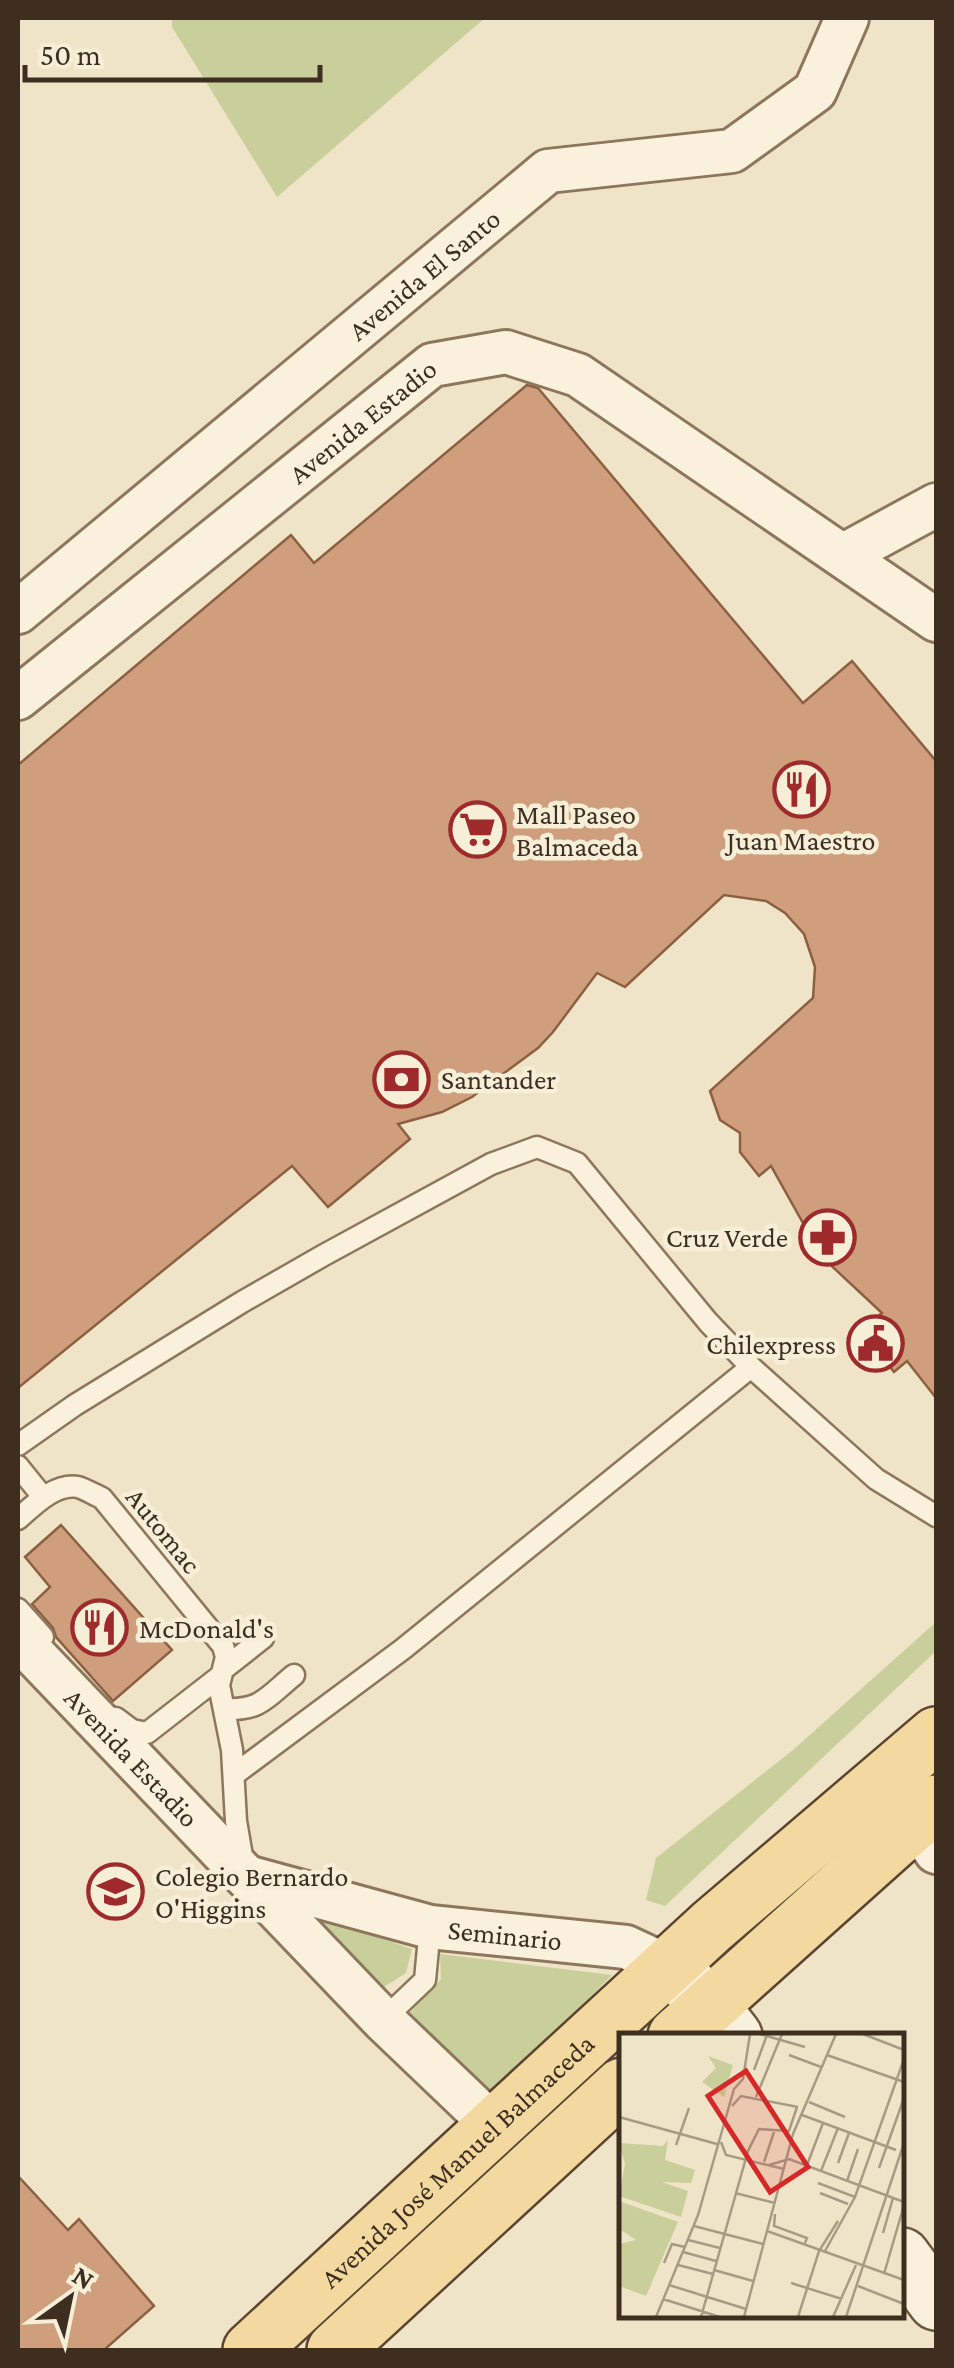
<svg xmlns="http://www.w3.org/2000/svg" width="954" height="2368" viewBox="0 0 954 2368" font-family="'Crimson Pro',serif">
<rect width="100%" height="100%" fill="#f0e4c8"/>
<!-- green -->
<path fill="#c9cf9b" d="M172 18H485L277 197 172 27Z
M936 1622V1651L665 1906 646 1900 656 1858 793 1750Z
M288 1906 412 1949 406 1973 381 1989Z
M440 1954 612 1975 490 2100 403 2020 441 1979Z"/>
<!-- building -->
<path fill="#cf9f7d" stroke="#8d5f41" stroke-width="2.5" d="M527 385 538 388 803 703 852 661 936 761V1398L907 1361 894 1372 861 1330 882 1313 822 1257 771 1166 759 1176 740 1152V1133L720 1120 710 1091 813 998 815 967 804 934 785 913 766 901 724 895 625 987 597 973 553 1032 538 1048 472 1097 442 1112 398 1124 410 1139 328 1207 292 1166 18 1388V765L291 535 314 563Z
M61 1525 172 1650 113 1701 56 1637 53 1628 32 1604 50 1587 25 1557Z
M18 2176 68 2230 79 2219 154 2306 104 2350H18Z"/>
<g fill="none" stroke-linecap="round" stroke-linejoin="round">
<defs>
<path id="lane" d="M18 1445 75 1405 242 1302 324 1255 491 1164 537 1147 577 1163 708 1322 751 1367 876 1479 936 1516
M18 1466 43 1497
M18 1519C34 1505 55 1483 78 1487 85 1489 95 1495 102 1498L223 1646 226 1657 219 1685 232 1750 236 1821 243 1862
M18 1609 43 1637
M225 1668 263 1638
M224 1709C261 1711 267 1697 294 1675
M116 1718 132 1730 147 1733 219 1677
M235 1774 403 1649 751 1367
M383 2020 425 1980 430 1927"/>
<g id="street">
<path d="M844 555 936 505"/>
<path id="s1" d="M18 612 548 171 732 151 815 91 847 18"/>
<path id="s2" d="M18 698 432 365 506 352 578 375 936 620"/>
<path id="s3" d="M18 1638 383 2020 496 2128"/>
<path d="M914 1821 936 1852"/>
<path id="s4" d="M247 1877 430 1927 626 1947 669 1967"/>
</g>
<path id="secondary" d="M675 1972 710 2005 734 2036
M902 2256 936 2302"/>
<g id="primary">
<path d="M676 2036 936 1803"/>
<path id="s5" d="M251 2350 712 1926 936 1735"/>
<path d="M335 2350 622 2086"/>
</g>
</defs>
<!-- lane casing -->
<use href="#lane" stroke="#8d765c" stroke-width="25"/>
<!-- street casing -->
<use href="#street" stroke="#8d765c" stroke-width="48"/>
<!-- secondary casing -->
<use href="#secondary" stroke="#6f573f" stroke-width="60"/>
<!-- primary casing -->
<use href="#primary" stroke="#5b4430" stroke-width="60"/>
<!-- lane -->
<use href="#lane" stroke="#faf1dc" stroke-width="20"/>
<!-- street -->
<use href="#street" stroke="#faf1dc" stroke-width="42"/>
<!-- secondary -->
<use href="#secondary" stroke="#faf1dc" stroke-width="55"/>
<!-- primary -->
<use href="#primary" stroke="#f3d9a0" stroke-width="55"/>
</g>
<!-- icons -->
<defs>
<symbol id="restaurant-ring" viewBox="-11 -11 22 22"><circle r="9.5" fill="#f7eed8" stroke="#9e2a2b" stroke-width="1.5"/><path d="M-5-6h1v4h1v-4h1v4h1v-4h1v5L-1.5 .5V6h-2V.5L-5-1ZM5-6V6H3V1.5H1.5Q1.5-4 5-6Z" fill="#9e2a2b"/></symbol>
<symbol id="supermarket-ring" viewBox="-11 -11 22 22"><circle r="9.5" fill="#f7eed8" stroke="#9e2a2b" stroke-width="1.5"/><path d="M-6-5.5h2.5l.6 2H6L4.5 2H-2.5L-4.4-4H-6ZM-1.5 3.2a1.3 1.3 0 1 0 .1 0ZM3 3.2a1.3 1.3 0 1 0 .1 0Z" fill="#9e2a2b"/></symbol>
<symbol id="bank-ring" viewBox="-11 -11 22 22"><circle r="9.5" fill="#f7eed8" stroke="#9e2a2b" stroke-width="1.5"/><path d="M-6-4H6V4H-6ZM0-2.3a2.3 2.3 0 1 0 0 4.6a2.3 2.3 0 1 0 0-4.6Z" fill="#9e2a2b"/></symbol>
<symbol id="pharmacy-ring" viewBox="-11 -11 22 22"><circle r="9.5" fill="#f7eed8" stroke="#9e2a2b" stroke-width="1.5"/><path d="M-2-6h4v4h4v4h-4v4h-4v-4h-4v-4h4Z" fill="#9e2a2b"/></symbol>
<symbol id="civic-ring" viewBox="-11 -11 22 22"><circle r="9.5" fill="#f7eed8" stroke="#9e2a2b" stroke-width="1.5"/><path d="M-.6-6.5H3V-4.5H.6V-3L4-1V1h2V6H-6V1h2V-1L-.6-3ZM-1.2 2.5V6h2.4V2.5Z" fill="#9e2a2b"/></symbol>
<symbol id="school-ring" viewBox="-11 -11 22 22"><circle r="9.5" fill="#f7eed8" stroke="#9e2a2b" stroke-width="1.5"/><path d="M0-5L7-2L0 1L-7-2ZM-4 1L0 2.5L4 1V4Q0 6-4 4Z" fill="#9e2a2b"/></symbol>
</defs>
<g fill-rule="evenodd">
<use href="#restaurant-ring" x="770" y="758" width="63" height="63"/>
<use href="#supermarket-ring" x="446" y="798" width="63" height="63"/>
<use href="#bank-ring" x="370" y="1048" width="63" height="63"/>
<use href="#pharmacy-ring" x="796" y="1206" width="63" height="63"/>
<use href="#civic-ring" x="844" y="1312" width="63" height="63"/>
<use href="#restaurant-ring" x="68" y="1596" width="63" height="63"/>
<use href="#school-ring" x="84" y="1860" width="63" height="63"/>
</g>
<g text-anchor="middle" stroke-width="9" stroke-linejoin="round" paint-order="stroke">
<!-- street labels -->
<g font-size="28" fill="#3d2e20" stroke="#f7eed8">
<text dy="10" stroke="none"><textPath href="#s1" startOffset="528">Avenida El Santo</textPath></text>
<text dy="10" stroke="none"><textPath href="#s2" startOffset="442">Avenida Estadio</textPath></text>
<text transform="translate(164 1530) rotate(51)" y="10">Automac</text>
<text dy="10" stroke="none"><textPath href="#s3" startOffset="165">Avenida Estadio</textPath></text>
<text dy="10" stroke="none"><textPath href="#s4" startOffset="265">Seminario</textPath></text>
<text dy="10" stroke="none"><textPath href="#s5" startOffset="280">Avenida José Manuel Balmaceda</textPath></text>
</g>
<!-- poi labels -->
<g font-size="28" fill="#3d2e20" stroke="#f7eed8" text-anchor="start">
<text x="516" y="824">Mall Paseo<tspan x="516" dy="32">Balmaceda</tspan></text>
<text x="801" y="850" text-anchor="middle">Juan Maestro</text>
<text x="441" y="1089">Santander</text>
<text x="788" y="1247" text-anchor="end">Cruz Verde</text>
<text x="836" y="1354" text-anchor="end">Chilexpress</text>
<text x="139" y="1638">McDonald's</text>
<text x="155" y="1886">Colegio Bernardo<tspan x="155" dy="32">O'Higgins</tspan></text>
</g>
</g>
<!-- overview -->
<g transform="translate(619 2033)">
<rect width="285" height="285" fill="#f0e4c8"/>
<path d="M89 23 114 32 105 64 83 49 97 35ZM49 107 46 127 76 137 72 150 43 149 69 158 62 184 0 163 6 131 0 110 44 113ZM0 168 59 189 27 263 0 253V211L17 207 0 196Z" fill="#c9cf9b"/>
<path fill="none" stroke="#a89b85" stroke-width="2.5" d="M141 1 186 14M244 1 285 17M170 22 202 34M208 22 285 49M135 37 148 2M137 64 163 1M190 69 226 84M113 73 122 63 179 74M183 82 277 117M0 84 98 111M102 109 107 122 165 136M57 112 70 75M145 129 155 99M219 130 230 100M150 132 170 126 285 169M188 132 204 90M260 135 285 65M202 138 219 95M228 148 239 116M199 150 236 164M116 160 156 170M201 160 229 171M156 181 155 193 188 205 186 210M75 193 144 211M148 198 285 247M264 200 274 165M69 207 101 215M206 218 236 164 285 26M64 219 97 228M45 230 53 211 66 214M59 232 94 241M95 237 134 248M265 241 285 172M172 250 223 266M50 252 127 276M239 253 285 271M44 266 101 284M37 284 79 182 115 56 124 46 131 1M82 284 129 118 140 96 170 98 178 74M125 284 174 101 217 1M179 284 200 218 219 188M214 284 237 232M227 284 285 110"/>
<path fill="#d62828" fill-opacity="0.15" stroke="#d62828" stroke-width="5" d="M127 38 189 134 151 159 89 63Z"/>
<rect width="285" height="285" fill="none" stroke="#3d2e20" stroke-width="5"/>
</g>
<!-- border -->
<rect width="954" height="2368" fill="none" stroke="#3d2e20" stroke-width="40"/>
<!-- north arrow -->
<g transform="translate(70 2298) rotate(33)" stroke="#f7eed8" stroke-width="8" paint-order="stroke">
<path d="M0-8L18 38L0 25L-18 38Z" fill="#3d2e20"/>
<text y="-15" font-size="28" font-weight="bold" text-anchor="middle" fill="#3d2e20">N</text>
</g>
<!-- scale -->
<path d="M25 65v15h295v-15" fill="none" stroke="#3d2e20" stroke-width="5"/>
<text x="40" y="65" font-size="30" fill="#3d2e20" stroke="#f7eed8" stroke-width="8" paint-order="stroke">50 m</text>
</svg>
